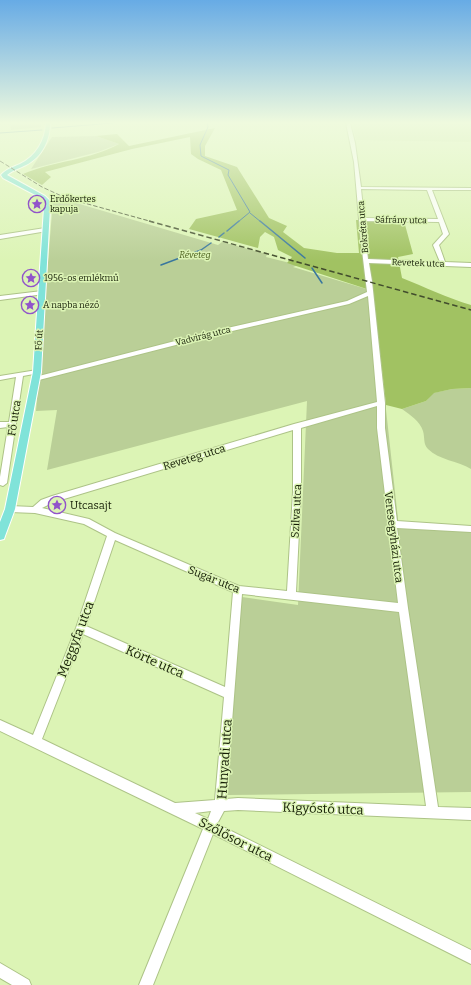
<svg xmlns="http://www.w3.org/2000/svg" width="471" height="985" viewBox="0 0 471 985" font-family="Bitter,serif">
<rect width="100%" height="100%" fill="#dcf4b5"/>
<!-- built -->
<path fill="#cee8a3" d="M352 123H471V142L356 140Z"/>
<!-- green -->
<path fill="#bacf97" d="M10 123H41V127L11 130Z
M96 136 119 144 98 152 31 169 52 137Z
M53 200 73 202 218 245 222 242 267 254 266 257 298 265 293 267 373 291 399 528 471 531V792L227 795 233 640 236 603 242 597 298 605 307 401 47 470 57 410 36 411Z
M471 388V469C458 461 439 460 428 449 423 444 425 438 423 431 420 421 410 415 402 409L426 401 433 393 452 389Z"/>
<!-- forest -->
<path fill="#a1c262" d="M215 128 205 146V156L237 167 269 218 287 226 283 232 304 248 337 253H359L356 220 404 221 413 254 398 257 402 278C425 287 447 298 471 305V388L452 389 434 393 426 401 402 409 386 405 373 291 287 263 292 257 278 250 274 237 265 232 260 237 258 248 189 229 196 219 237 210 221 170 198 159 191 154 190 137 132 149 45 172 51 177 42 185 23 174C53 161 91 160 119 144L96 136 117 134 129 146Z"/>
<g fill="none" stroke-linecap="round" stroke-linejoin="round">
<!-- stream-far1 -->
<path stroke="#38769e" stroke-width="1" d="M207 123 208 127 200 145 201 156 229 170 228 175 250 212 238 222
M52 128 113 123
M0 133 42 130
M250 213 261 222"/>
<!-- stream -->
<path stroke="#38769e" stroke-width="1.5" d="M260 221 305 258
M227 231 239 221
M219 237 224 233
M161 265 201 250 211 243
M312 268 322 283"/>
<defs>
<path id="minor" d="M346 123H350L355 143 361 187 471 188V190H432L449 234 439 245 445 262 471 263V267L369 263 372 281 385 403V428L397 521 471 526V532L397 528 408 608 438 807 471 808V820L238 810 224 811 217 824 471 950V964L213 834 153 985H139L203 829 0 731V720L33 735 76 628 107 536 84 524 35 513 10 512 7 511 6 509 7 507 10 506 33 507 41 500 52 496 294 424 377 402 368 296 349 304 215 335 35 381 32 379 35 377 214 331 347 301 367 292 361 242 354 162ZM361 189 427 190 438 219 364 218ZM364 221 439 222 443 234 433 245 440 262 368 259ZM377 406V428L398 603 296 592 301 492V428ZM293 430V492L287 591 239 586 115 533 89 519 42 508 54 502ZM115 540 233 592 225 687 86 626ZM242 594 399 612 426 806 238 798 226 799ZM83 634 224 697 215 800 175 803 42 739ZM211 811 208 819 195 813Z
M45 228 48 230 47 231 0 239V235Z
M42 291 44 292V294L0 300V296Z
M37 370 40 372 39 373 23 376 7 483 3 486 0 485V477L8 427 0 428V422H9L16 377 0 380V376Z
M0 963 29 980 31 985H12L0 978Z"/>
<path id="major" d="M46 123H50C50 140 42 157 26 165 20 168 13 170 7 175L45 196 49 200 50 208 41 372 15 509 5 536 4 539 0 540V522L5 509 33 372 44 208 43 200 41 198 3 178 1 175C6 169 13 167 20 164 36 156 45 141 46 123Z"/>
</defs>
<!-- minor casing -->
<use href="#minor" stroke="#adc387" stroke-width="2"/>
<!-- major casing -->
<use href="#major" stroke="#fff" stroke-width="2"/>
<!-- minor -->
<use href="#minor" fill="#fff" fill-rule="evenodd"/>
<!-- major -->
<use href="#major" fill="#80e3d9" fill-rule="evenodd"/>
<!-- rail-far1 -->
<path stroke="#424d2d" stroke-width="1" stroke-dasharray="4.5 2" stroke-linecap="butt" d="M0 161 42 187 66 198 153 222"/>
<!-- rail -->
<path stroke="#424d2d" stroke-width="1.5" stroke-dasharray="5.5 3" stroke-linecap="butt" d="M149 221 471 310"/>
</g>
<!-- sky -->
<linearGradient id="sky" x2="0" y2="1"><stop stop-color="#67abe5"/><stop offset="0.47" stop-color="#effade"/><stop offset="1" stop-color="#effade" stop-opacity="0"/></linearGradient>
<rect width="471" height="261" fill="url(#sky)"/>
<!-- icons -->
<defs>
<symbol id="sight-ring" viewBox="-11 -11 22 22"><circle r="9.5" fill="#dcf4b5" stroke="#9154ca" stroke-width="1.5"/><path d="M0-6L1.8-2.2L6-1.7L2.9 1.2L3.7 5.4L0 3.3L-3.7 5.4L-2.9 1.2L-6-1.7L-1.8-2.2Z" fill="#9154ca"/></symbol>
</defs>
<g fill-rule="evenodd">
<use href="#sight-ring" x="27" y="194" width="20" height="20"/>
<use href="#sight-ring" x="21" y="268" width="20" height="20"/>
<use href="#sight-ring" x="20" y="295" width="20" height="20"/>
<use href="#sight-ring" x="47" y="495" width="20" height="20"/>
</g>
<g text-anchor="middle" stroke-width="3" stroke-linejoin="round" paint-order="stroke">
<!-- far-poi labels -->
<g font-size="9" fill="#141c05" stroke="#dcf4b5" text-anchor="start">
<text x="50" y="202">Erdőkertes<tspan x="50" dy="10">kapuja</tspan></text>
<text x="44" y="281">1956-os emlékmű</text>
<text x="43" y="308">A napba néző</text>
</g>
<!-- far-street labels -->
<g font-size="9" fill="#141c05" stroke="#dcf4b5">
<text transform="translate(401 220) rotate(1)" y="3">Sáfrány utca</text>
<text transform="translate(363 227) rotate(-95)" y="3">Bokréta utca</text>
<text transform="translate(418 263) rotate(2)" y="3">Revetek utca</text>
<text transform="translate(203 336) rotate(-14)" y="3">Vadvirág utca</text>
<text transform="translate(39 340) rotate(-86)" y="3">Fő út</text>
</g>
<!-- far-park labels -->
<g font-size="9" font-style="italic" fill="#495e1b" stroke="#dcf4b5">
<text x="195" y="258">Réveteg</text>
</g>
<!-- street labels -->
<g font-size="11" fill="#141c05" stroke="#dcf4b5">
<text transform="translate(14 418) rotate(-81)" y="4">Fő utca</text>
<text transform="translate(194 457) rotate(-17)" y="4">Reveteg utca</text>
<text transform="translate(296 511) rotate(-87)" y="4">Szilva utca</text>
<text transform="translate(394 537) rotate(83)" y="4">Veresegyházi utca</text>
<text transform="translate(214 579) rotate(22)" y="4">Sugár utca</text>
</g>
<!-- poi labels -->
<g font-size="11" fill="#141c05" stroke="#dcf4b5" text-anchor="start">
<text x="70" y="509">Utcasajt</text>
</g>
<!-- near-street labels -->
<g font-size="13" fill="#141c05" stroke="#dcf4b5">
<text transform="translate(75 639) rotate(-69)" y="5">Meggyfa utca</text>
<text transform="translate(155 661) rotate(24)" y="5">Körte utca</text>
<text transform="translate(224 759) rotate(-86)" y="5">Hunyadi utca</text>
<text transform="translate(323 808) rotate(2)" y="5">Kígyóstó utca</text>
<text transform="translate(236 839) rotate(27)" y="5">Szőlősor utca</text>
</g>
</g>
</svg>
